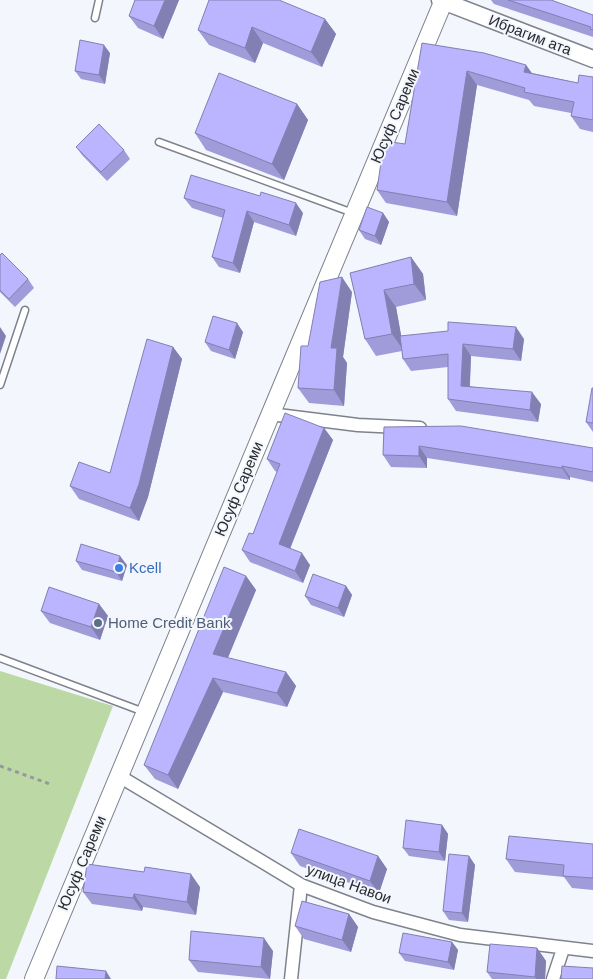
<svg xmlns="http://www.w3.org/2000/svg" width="593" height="979" viewBox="0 0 593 979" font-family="Arial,sans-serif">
<rect width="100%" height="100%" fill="#f3f6fd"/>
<!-- green -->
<path fill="#bbd8a5" d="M0 671 113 706 6 979H0Z"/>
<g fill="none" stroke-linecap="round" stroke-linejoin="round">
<defs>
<path id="service" d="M95 18 99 0
M159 142 353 213
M0 385 25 310
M0 658 144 712"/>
<path id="minor" d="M270 414 358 425 420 428
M119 776 301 885 373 912 460 935 593 951
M291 979 301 885
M553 979 563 949"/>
<path id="tertiary" d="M440 0 593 59"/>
<path id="secondary" d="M34 979 444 0"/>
</defs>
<!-- service casing -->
<use href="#service" stroke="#7e828c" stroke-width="9"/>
<!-- minor casing -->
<use href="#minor" stroke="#7e828c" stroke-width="15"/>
<!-- tertiary casing -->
<use href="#tertiary" stroke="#7e828c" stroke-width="19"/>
<!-- secondary casing -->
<use href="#secondary" stroke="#7e828c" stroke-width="20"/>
<!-- path -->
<path stroke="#96989e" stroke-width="3" stroke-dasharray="4 4" stroke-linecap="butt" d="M0 766 50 784"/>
<!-- service -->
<use href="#service" stroke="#fff" stroke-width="6"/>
<!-- minor -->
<use href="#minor" stroke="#fff" stroke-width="12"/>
<!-- tertiary -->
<use href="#tertiary" stroke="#fff" stroke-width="16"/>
<!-- secondary -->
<use href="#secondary" stroke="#fff" stroke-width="18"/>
</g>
<!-- wall -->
<path fill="#a09cda" d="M135 0H179L163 39 138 28 129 16Z
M491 0H551L593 15V37L494 4Z
M325 19 336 34 322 67 263 43 255 63 209 45 198 30Z
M422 43 526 65 532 73 578 83 593 77V132L580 129 571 116V113L534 106 529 100 477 85 457 216 386 203 377 190 405 144Z
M110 53 105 84 81 79 75 71Z
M297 104 308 120 284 180 206 150 195 133Z
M76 147 124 150 130 159 107 181 82 155Z
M184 198 303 213 296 236 254 222 240 273 219 267 212 257 223 218 192 208Z
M383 213 389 222 381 245 365 239 359 230Z
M0 255 28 279 34 288 15 307 0 292Z
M411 257 423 274 426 300 396 307 401 336 524 339 521 361 471 356 470 386 541 404 538 422 456 411 448 399V367L411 371 403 359 402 351 376 356 365 339 350 273Z
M352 292 343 357 347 363 344 406 309 403 298 388 308 346Z
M243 332 235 359 211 351 205 342Z
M173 347 182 359 148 497 139 521 79 499 70 486 110 473Z
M593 388V432L586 422Z
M384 427 593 448V482L570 477V480L427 458V468L391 467 383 455Z
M324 428 333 440 290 549 310 565 303 583 250 562 242 550 253 534 277 472 275 471 267 459Z
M76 561 127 565 122 581 82 570Z
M246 576 256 590 228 658 286 672 296 686 287 707 223 692 178 789 155 779 144 765Z
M346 586 352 595 344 617 311 605 305 596Z
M99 604 108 616 100 640 50 623 41 611Z
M442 825 448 834 445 861 409 856 403 848Z
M593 844V890L572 888 564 877 515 872 506 859Z
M291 853 378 856 387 869 379 893 300 866Z
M469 856 475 865 468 922 449 920 443 911Z
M200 887 196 915 143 907 142 911 92 904 83 892Z
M349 914 358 927 351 952 304 939 295 926Z
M452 942 458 950 454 970 405 961 399 953Z
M537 948 546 961 545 979H492L487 972Z
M273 951 270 979 198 972 189 960Z"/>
<!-- shaded-wall -->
<path fill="#827fb2" d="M165 0H179L163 39 154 26Z
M325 19 336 34 322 67 311 52Z
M252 27 263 43 255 63 245 48Z
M104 45 110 53 105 84 99 75Z
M526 65 535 78 524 72Z
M467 71 477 85 457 216 447 202Z
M297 104 308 120 284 180 272 164Z
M296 203 303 213 296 236 289 225Z
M247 211 254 222 240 273 233 263Z
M383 213 389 222 381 245 375 236Z
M411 257 423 274 426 300 414 284Z
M342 277 352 292 343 357 347 363 344 406 334 390 331 348Z
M384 290 396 307 404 351 392 334Z
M237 323 243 332 235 359 229 350Z
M0 327 6 336 0 354Z
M516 327 524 339 521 361 513 349Z
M463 344 471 356 469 398 461 386Z
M173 347 182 359 148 497 139 521 130 508Z
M532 392 541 404 538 422 530 410Z
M324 428 333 440 287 556 279 544Z
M419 446 427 458V468L419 456Z
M562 466 570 477V480L562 468Z
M302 553 310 565 303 583 295 571Z
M120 556 127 565 122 581 116 572Z
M246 576 256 590 223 669 213 654Z
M346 586 352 595 344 617 338 608Z
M99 604 108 616 100 640 91 627Z
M286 672 296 686 287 707 277 693Z
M213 678 223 692 178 789 168 775Z
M442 825 448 834 445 861 439 852Z
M378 856 387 869 379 893 370 881Z
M469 856 475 865 468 922 462 913Z
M191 874 200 887 196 915 187 902Z
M134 894 143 907 142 911 133 898Z
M349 914 358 927 351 952 342 940Z
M264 938 273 951 270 979 261 967Z
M452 942 458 950 454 970 448 962Z
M537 948 546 961 545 979H536L535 977Z
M106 971 111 979H105Z"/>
<!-- building -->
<path fill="#bab5fe" stroke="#827fb2" d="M135 0H165L154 26 129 16Z
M209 0H279L325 19 311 52 252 27 245 48 198 30Z
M508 0H551L593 15V30L590 29 591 27Z
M80 40 104 45 99 75 75 71Z
M422 43 484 53 526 65 524 72 578 83 579 75 593 77V120L571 116 574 102 524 92 525 88 467 71 447 202 377 190 384 141 405 144Z
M219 73 297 104 272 164 195 133Z
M99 124 124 150 101 172 76 147Z
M191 175 260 196 261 192 296 203 289 225 247 211 233 263 212 257 225 210 184 198Z
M367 207 383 213 375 236 359 230Z
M2 253 28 279 9 299 0 290V255Z
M411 257 414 284 384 290 392 334 365 339 350 273Z
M342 277 331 348H337L334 390 298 388 301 346H308L320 282Z
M213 316 237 323 229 350 205 342Z
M448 322 516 327 513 349 463 344 461 386 532 392 530 410 448 399V354L403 359 400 336 448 331Z
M147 339 173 347 139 484 130 508 70 486 79 462 110 473Z
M592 388H593V423L586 422Z
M285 413 324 428 279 544 302 553 295 571 242 550 249 533 253 534 280 464 267 459Z
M461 426 593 448V472L562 466V468L419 446V456L383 455 384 427Z
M81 544 120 556 116 572 76 561Z
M224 567 246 576 213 654 286 672 277 693 213 678 168 775 144 765Z
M313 574 346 586 338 608 305 596Z
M49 587 99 604 91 627 41 611Z
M406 820 442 825 439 852 403 848Z
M299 829 378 856 370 881 291 853Z
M509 836 593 844V878L563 876 564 865 506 859Z
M449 854 469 856 462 913 443 911Z
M87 864 144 872 145 867 191 874 187 902 134 894 133 898 83 892Z
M302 901 349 914 342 940 295 926Z
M191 931 264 938 261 967 189 960Z
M403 933 452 942 448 962 399 953Z
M490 944 537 948 535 977 487 972Z
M57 966 106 971 105 979H56Z
M562 966 593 968V979H561Z"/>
<!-- markers -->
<circle fill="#3f7fe0" stroke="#f3f6fd" stroke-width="2" cx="119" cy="568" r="5"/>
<circle fill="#5c6f8a" stroke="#f3f6fd" stroke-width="2" cx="98" cy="623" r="5"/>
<g text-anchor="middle" stroke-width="4" stroke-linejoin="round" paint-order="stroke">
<!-- street labels -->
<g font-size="15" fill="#28292d" stroke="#f3f6fd">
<text transform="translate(530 35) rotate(21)" y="5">Ибрагим ата</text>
<text transform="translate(395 116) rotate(-67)" y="5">Юсуф Сареми</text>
<text transform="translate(239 489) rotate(-67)" y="5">Юсуф Сареми</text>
<text transform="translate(82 863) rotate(-67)" y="5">Юсуф Сареми</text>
<text transform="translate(349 884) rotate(20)" y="5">улица Навои</text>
</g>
<!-- shop labels -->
<g font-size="15" fill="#366cbe" stroke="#f3f6fd" text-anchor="start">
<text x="129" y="573">Kcell</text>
</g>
<!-- service labels -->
<g font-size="15" fill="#4e5e75" stroke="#f3f6fd" text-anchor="start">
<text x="108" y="628">Home Credit Bank</text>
</g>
</g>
</svg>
